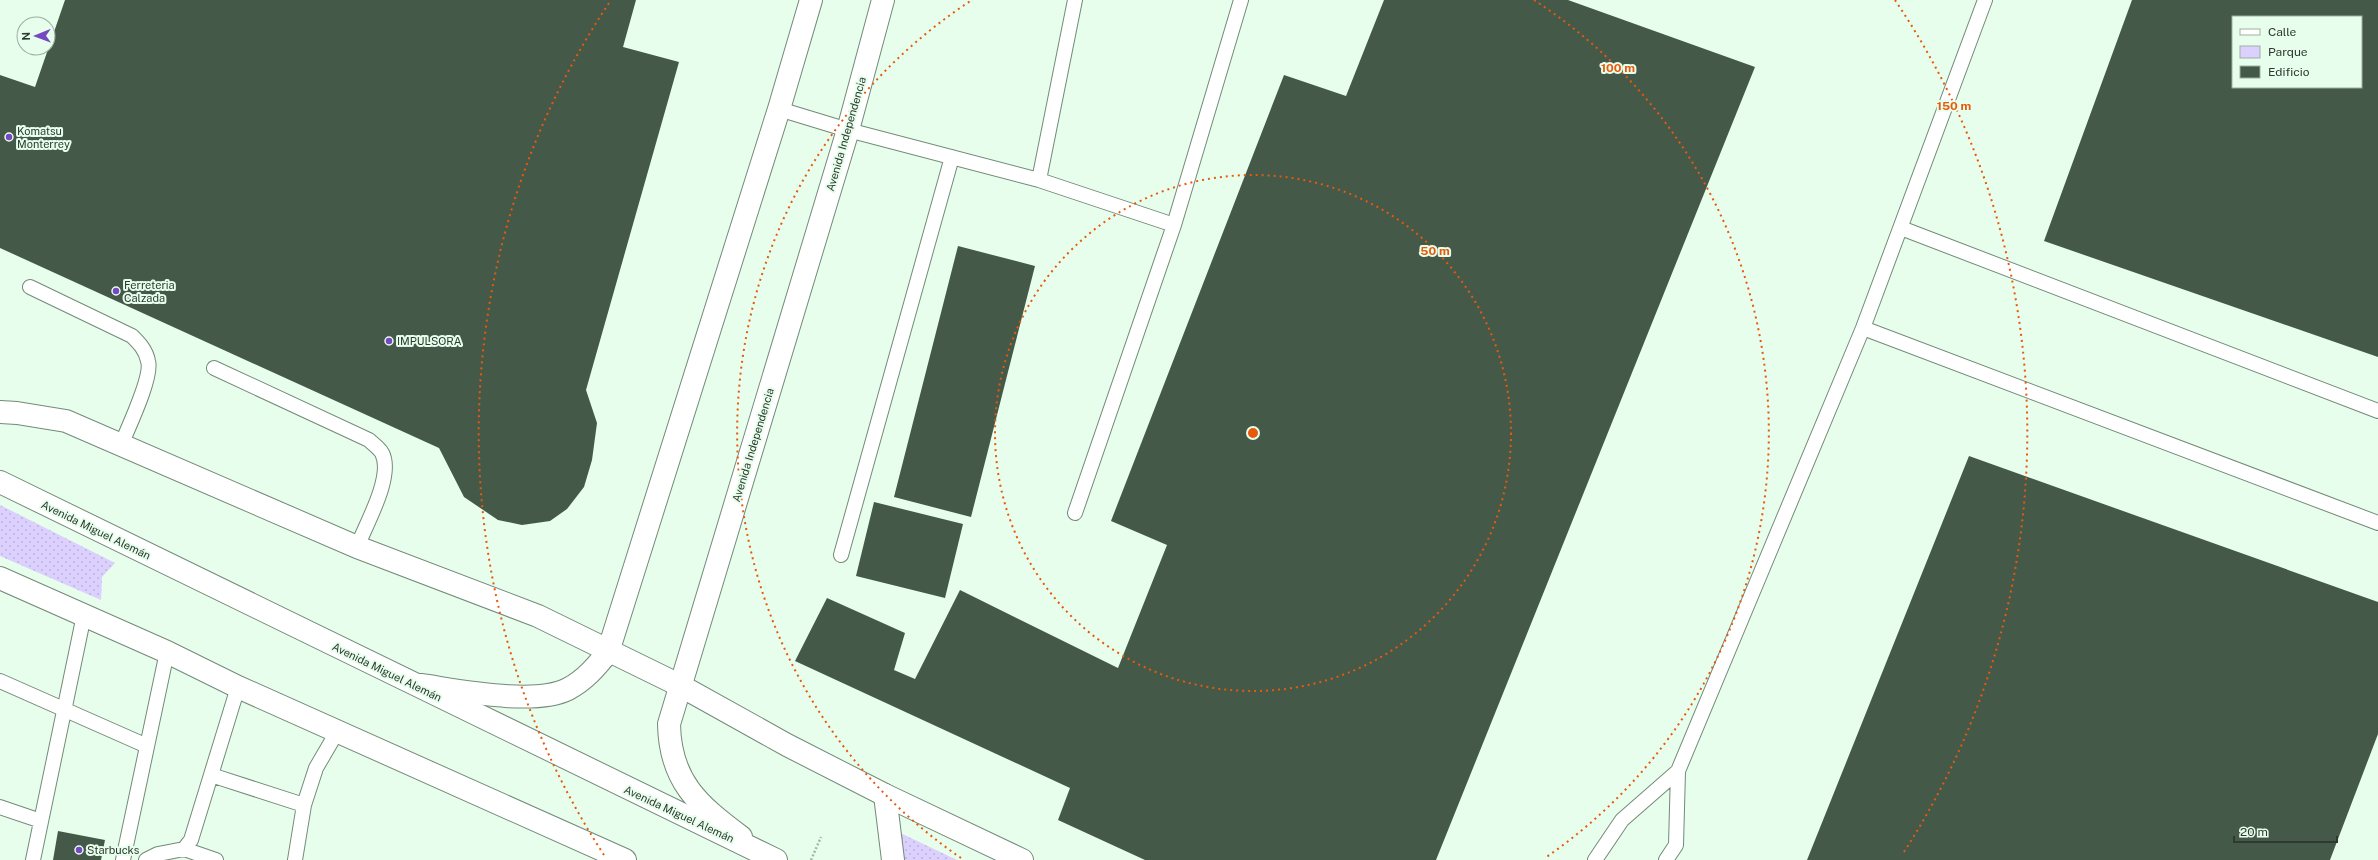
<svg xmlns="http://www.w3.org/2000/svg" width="2378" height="860" viewBox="0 0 2378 860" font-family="'Public Sans',sans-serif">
<defs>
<pattern id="green-dots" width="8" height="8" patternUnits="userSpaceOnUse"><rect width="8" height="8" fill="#dbd0fe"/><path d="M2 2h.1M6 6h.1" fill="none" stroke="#bcb3da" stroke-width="1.8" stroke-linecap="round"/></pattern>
</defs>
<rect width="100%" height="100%" fill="#e6feeb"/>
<!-- green -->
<path fill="url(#green-dots)" d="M0 505 115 563 102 577 101 600 0 556Z
M894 830 957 860H905Z"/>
<!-- building -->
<path fill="#455949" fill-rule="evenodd" d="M65 0H636L623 47 679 62 586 390 597 423 592 460 584 487 567 509 550 521 522 525 498 520 464 497 439 448 0 248V75L35 87Z
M1384 0H1568L1755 67 1436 860H1145L1058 820 1070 788 795 661 827 598 905 633 894 670 915 679 960 590 1118 668 1167 545 1111 521 1284 75 1346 96Z
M2132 0H2378V357L2044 241ZM2233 17H2361V87H2233Z
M958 246 1035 266 971 517 894 497Z
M1969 456 2378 602V734L2330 860H1807Z
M874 502 963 524 945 598 856 576Z
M58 831 105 840 101 860H53Z"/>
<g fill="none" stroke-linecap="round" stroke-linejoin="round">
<defs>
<path id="lane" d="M779 109 848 130 1039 180 1174 225
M1039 180 1075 0
M1901 228 2378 411
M30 287 132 336C139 343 146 350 148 361 153 376 128 428 121 445
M1863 328 2378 523
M214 368 369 440C373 444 379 448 382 453 394 476 366 524 357 547
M1075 513 1174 225 1241 0
M841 555 952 157
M0 681 147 746
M211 775 304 805
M0 807 41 821
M184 849 216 860
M33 860 84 615
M123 860 167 652
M146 860 158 854 184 849 191 840 238 687
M295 860 304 805 316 768 337 732
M1595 860 1622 820 1678 771
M1666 860 1676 845 1678 771 1863 328 1985 0"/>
<path id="street" d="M0 412 17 413 66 421 357 547 538 616 681 686 787 745 885 795 1022 860"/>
<path id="secondary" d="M421 685C457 690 535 706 568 689 585 680 596 667 608 652L779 109 811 0
M741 837C698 805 670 781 669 724L848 130 883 0"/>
<path id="highway" d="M0 482 776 860
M0 578 167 652 238 687 625 860
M885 795 893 860"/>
</defs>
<!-- lane casing -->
<use href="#lane" stroke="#748a79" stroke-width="16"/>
<!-- street casing -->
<use href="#street" stroke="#748a79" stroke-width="24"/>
<!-- secondary casing -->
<use href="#secondary" stroke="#748a79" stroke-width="24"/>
<!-- highway casing -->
<use href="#highway" stroke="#748a79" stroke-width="24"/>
<!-- path -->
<path stroke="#a5b8a9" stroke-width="2.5" stroke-dasharray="2 2" stroke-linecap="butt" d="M811 860 821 837"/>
<!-- lane -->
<use href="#lane" stroke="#fff" stroke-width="14"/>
<!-- street -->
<use href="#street" stroke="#fff" stroke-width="22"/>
<!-- secondary -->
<use href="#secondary" stroke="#fff" stroke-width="22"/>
<!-- highway -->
<use href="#highway" stroke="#fff" stroke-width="22"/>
</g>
<!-- distance rings -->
<g fill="none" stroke="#e8590c" stroke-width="2" stroke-dasharray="2 4">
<circle cx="1253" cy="433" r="258"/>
<path d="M961 858A516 516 0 0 1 972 0M1534 0A516 516 0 0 1 1545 858"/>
<path d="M604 855A774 774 0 0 1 611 0M1895 0A774 774 0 0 1 1902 855"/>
</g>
<!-- markers -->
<g fill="#7549c2" stroke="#e6feeb" stroke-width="1.5">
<circle cx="9" cy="137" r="4"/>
<circle cx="116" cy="291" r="4"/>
<circle cx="389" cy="341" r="4"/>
<circle cx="79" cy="850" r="4"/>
</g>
<g text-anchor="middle" stroke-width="4" stroke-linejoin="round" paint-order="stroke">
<!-- poi labels -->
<g font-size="11" fill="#2f3931" stroke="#e6feeb" text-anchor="start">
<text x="17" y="135">Komatsu<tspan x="17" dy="13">Monterrey</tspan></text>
<text x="124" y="289">Ferreteria<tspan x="124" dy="13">Calzada</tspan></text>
<text x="397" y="345">IMPULSORA</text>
<text x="87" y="854">Starbucks</text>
</g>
<!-- street labels -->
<g font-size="11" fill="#2f3931" stroke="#e6feeb">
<text transform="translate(846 134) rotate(-74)" y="4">Avenida Independencia</text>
<text transform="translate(753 445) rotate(-73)" y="4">Avenida Independencia</text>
<text transform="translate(96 530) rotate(26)" y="4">Avenida Miguel Alemán</text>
<text transform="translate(387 672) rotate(26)" y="4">Avenida Miguel Alemán</text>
<text transform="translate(679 814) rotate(25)" y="4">Avenida Miguel Alemán</text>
</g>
</g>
<circle cx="1253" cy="433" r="6" fill="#e8590c" stroke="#e6feeb" stroke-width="2"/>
<g font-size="12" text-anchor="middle" font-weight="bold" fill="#e8590c" stroke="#e6feeb" stroke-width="4" stroke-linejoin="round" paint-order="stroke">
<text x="1618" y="72">100 m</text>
<text x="1954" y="110">150 m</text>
<text x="1435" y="255">50 m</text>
</g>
<!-- legend -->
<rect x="2232" y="16" width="130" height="72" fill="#e6feeb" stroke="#9dafa1"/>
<rect x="2240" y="29" width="20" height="6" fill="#ffffff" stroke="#9dafa1"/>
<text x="2268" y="36" font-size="12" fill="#2f3931">Calle</text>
<rect x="2240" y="46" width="20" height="12" fill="#dbd0fe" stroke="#9dafa1"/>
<text x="2268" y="56" font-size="12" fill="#2f3931">Parque</text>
<rect x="2240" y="66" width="20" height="12" fill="#455949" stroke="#9dafa1"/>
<text x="2268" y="76" font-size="12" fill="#2f3931">Edificio</text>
<!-- north arrow -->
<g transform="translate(36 36) rotate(269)"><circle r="19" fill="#e6feeb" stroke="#9dafa1"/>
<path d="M0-3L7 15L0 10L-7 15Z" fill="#7549c2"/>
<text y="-6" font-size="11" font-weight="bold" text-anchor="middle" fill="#2f3931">N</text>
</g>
<!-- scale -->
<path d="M2234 836v6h103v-6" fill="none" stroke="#2f3931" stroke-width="2"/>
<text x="2240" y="836" font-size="12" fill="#2f3931" stroke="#e6feeb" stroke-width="3" paint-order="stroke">20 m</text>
</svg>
